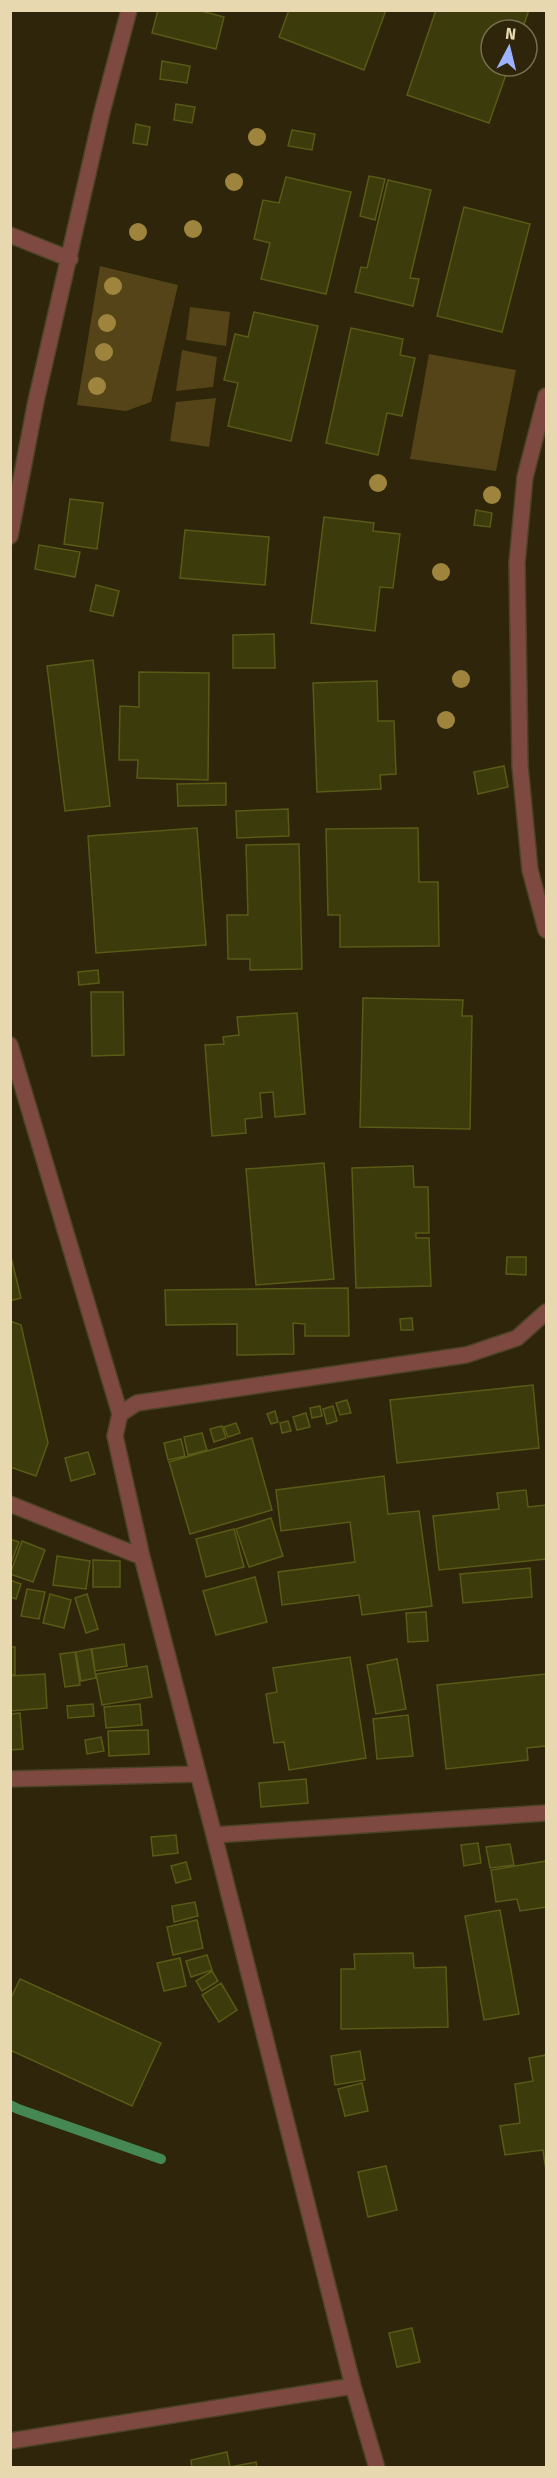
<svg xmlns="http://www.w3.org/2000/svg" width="557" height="2478" viewBox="0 0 557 2478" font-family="'Fira Sans',sans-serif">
<rect width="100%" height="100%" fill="#2e250a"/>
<!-- green -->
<path fill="#544418" d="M100 266 178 285 151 402 126 411 77 405Z
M190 307 230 312 226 346 186 340Z
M182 350 217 357 213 387 176 391Z
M429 354 516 370 496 471 410 459Z
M216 398 209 447 170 441 176 402Z"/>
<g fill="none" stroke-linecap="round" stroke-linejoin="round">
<!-- stream -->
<path stroke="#458854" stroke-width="10" d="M10 2105 18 2109 161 2159"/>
</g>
<!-- building -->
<path fill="#3b3b0c" stroke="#5a5a17" stroke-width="1.5" d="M158 10H198L224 17 216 49 152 33Z
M289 10H386L364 70 279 37Z
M436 10H529L522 30H491V66H509L489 123 407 95Z
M162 61 190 66 187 83 160 79Z
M176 104 195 107 192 123 174 120Z
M136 124 150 127 147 145 133 143Z
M292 130 315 134 312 150 288 146Z
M369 176 385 179 375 220 360 216Z
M286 177 351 192 326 294 261 279 270 243 254 239 263 200 279 203Z
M388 180 431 190 410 278 419 279 413 306 355 292 361 267 367 268Z
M464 207 530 224 502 332 437 316Z
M254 312 318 326 291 441 228 426 238 383 224 380 235 334 248 337Z
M351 328 403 339 400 355 415 358 402 416 387 413 378 455 326 443Z
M70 499 103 503 97 549 64 544Z
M476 510 492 513 490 527 474 525Z
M324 517 374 523 373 531 400 534 393 588 380 587 375 631 311 623Z
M185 530 269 537 265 585 180 578Z
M39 545 80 552 75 577 35 569Z
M96 585 119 591 113 616 90 611Z
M274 634 275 668H233V635Z
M93 660 110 806 65 811 47 666Z
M139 672 209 673 208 780 137 778 138 760H119L120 706 139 707Z
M377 681 378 721H394L396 774 380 775 381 789 317 792 313 683Z
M504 766 508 787 478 794 474 772Z
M226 783V805L178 806 177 784Z
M288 809 289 836 237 838 236 811Z
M197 828 206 945 96 953 88 836Z
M418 828 419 882H438L439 946 340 947V915H328L326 829Z
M299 844 302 969 250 970V959H228L227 915H248L246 845Z
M98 970 99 983 79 985 78 972Z
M91 992H123L124 1055 92 1056Z
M363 998 463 1000 462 1016H472L470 1129 360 1127Z
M297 1013 305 1114 275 1117 273 1092 260 1093 262 1117 245 1119 246 1133 212 1136 205 1045 224 1044 223 1037 239 1035 237 1017Z
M324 1163 334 1279 256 1285 246 1169Z
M413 1166 414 1187H428L429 1233H416V1238H429L431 1286 356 1288 352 1168Z
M10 1253 21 1298 10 1301Z
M507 1257H526V1275L506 1274Z
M348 1288 349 1336H305V1324L293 1323 294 1354 237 1355V1324L166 1325 165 1290Z
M412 1318 413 1330H401L400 1319Z
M10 1321 21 1325 48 1443 36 1476 10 1467Z
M533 1385 539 1448 397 1463 390 1400Z
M347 1400 351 1413 340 1415 336 1403Z
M320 1406 322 1416 312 1418 310 1408Z
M333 1406 337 1421 327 1424 323 1409Z
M275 1411 278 1422 271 1424 267 1414Z
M306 1413 310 1427 297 1430 293 1417Z
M288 1421 291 1431 282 1433 280 1423Z
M236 1423 240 1433 228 1437 224 1427Z
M222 1426 226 1438 214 1442 210 1429Z
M202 1433 207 1450 188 1455 184 1437Z
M252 1438 272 1510 190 1534 169 1462Z
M181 1439 185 1456 168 1460 164 1443Z
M88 1452 95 1474 71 1481 65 1458Z
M384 1476 388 1514 419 1511 432 1606 362 1615 359 1595 282 1605 278 1572 355 1562 350 1522 281 1531 276 1490Z
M526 1490 528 1507 546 1505V1559L439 1570 433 1516 499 1509 497 1493Z
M271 1518 283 1556 249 1567 236 1529Z
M234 1529 244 1567 206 1577 196 1539Z
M10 1539 19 1542 10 1566Z
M22 1541 45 1550 33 1582 10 1574Z
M57 1556 90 1561 86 1589 53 1585Z
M93 1560 120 1561V1587H93Z
M530 1568 532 1597 463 1603 460 1574Z
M255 1577 267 1622 216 1635 203 1591Z
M10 1580 21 1584 16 1599 10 1597Z
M27 1589 45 1592 39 1619 21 1616Z
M50 1594 71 1600 64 1628 43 1623Z
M87 1594 98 1629 86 1633 75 1598Z
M426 1612 428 1641 408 1642 406 1613Z
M124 1644 127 1666 95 1671 92 1649Z
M10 1647H15V1675H10Z
M91 1649 96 1678 81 1681 76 1652Z
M75 1652 80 1685 65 1687 60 1654Z
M350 1657 366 1758 289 1770 284 1742 274 1743 266 1694 277 1692 273 1668Z
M397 1659 406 1709 376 1714 367 1665Z
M147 1666 152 1697 102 1705 96 1674Z
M45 1674 47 1708 10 1711V1676Z
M546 1674V1746L527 1748 528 1760 446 1769 437 1685Z
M93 1704 94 1716 68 1718 67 1706Z
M140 1704 142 1725 106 1728 104 1707Z
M20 1713 23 1749 10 1750V1714Z
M408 1715 413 1756 377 1759 373 1719Z
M148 1730 149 1754 109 1756 108 1731Z
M101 1737 104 1751 87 1754 85 1740Z
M306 1779 308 1803 261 1807 259 1783Z
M176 1835 178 1853 153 1856 151 1837Z
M478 1843 481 1863 464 1866 461 1845Z
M510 1844 514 1865 490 1868 486 1847Z
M546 1861V1907L520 1911 517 1899 496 1902 491 1870Z
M186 1862 191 1879 176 1883 171 1866Z
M195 1902 198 1916 174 1922 172 1906Z
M500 1910 519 2014 484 2020 465 1916Z
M197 1920 203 1948 173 1955 167 1927Z
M413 1953 414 1968 446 1967 448 2027 341 2029V1969H355L354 1954Z
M207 1955 212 1970 191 1977 186 1961Z
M180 1958 186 1986 164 1991 157 1963Z
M212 1971 218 1981 202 1991 196 1981Z
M20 1979 161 2043 132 2106 10 2050V2000Z
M221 1983 237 2010 219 2022 202 1995Z
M360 2051 365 2080 335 2085 331 2056Z
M546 2055V2171L543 2150 505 2155 500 2126 520 2123 515 2084 533 2081 529 2058Z
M362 2083 368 2111 345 2116 338 2089Z
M386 2166 397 2210 368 2217 358 2172Z
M412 2328 420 2362 397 2367 389 2333Z
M227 2452 230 2467 256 2462 257 2468H192L191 2460Z"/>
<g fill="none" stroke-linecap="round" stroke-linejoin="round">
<defs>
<path id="minor" d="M10 235 70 259
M546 396 525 477 517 563 520 766 530 870 546 930
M10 536 36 401 102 112 129 10
M10 1045 120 1414
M10 1504 142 1557
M10 1779 197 1774
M214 1835 546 1813
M10 2441 353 2386
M377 2468 353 2386 214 1835 142 1557 115 1436 120 1414 137 1403 466 1355 517 1338 546 1312"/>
</defs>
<!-- minor casing -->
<use href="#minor" stroke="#4c4225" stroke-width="18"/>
<!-- minor -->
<use href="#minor" stroke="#7e4941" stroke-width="15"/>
</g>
<!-- trees -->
<g fill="#9e843d">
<circle cx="257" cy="137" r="9"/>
<circle cx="234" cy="182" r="9"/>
<circle cx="193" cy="229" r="9"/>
<circle cx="138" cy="232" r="9"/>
<circle cx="113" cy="286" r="9"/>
<circle cx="107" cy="323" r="9"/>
<circle cx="104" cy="352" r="9"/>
<circle cx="97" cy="386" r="9"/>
<circle cx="378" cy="483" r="9"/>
<circle cx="492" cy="495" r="9"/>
<circle cx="441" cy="572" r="9"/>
<circle cx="461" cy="679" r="9"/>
<circle cx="446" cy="720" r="9"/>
</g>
<!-- border -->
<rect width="557" height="2478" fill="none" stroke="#e7d8b0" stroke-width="24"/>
<!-- north arrow -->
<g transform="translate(509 48) rotate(7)"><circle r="28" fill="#2e250a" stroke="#786d4c" stroke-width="1.5"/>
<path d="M0-4.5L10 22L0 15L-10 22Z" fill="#9bb4fd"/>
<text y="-9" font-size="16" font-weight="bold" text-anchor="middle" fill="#e7d8b0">N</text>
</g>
</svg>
